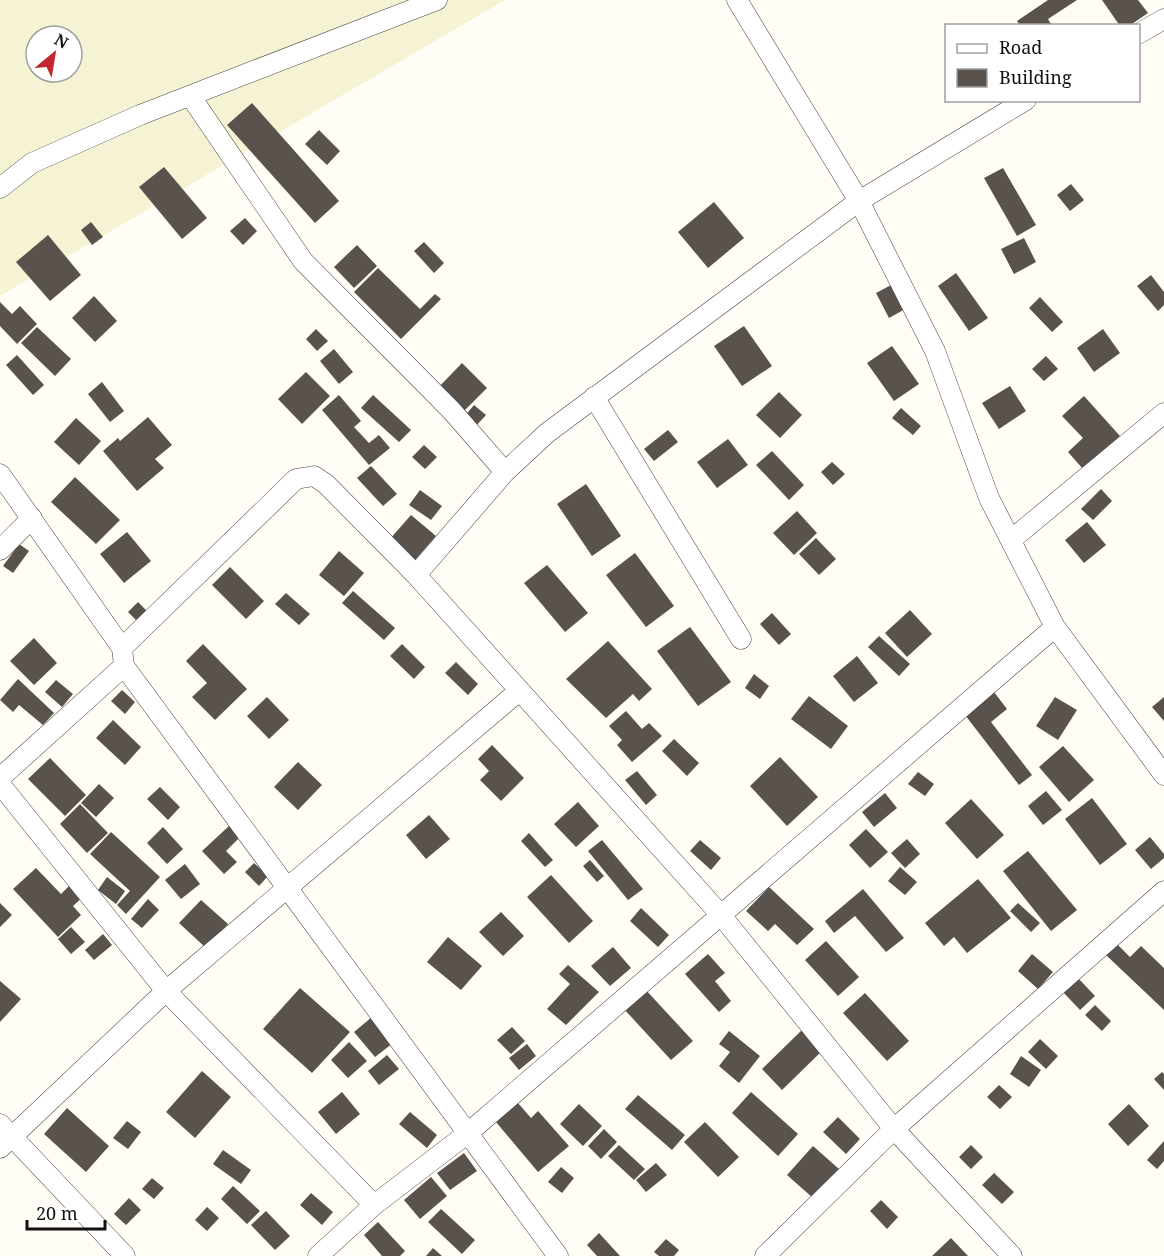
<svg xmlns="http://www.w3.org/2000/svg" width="1164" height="1256" viewBox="0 0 1164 1256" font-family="'Noto Serif',serif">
<rect width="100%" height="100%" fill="#fffdf5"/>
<!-- farmland -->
<path fill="#f6f3d4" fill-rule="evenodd" d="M0 0H505L0 296ZM36 36H72V72H36Z"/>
<!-- building -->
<path fill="#5a524d" d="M1048 0H1077L1048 19 1052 26H1020L1017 21Z
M1102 0H1138L1148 13 1129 26H1120Z
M252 103 339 201 315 223 227 125Z
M319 130 340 151 327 165 305 144Z
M164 167 207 218 182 239 139 187Z
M1003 168 1036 225 1017 236 984 178Z
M1071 184 1084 200 1070 211 1057 195Z
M714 202 744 238 708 268 678 232Z
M245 218 257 231 243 245 230 231Z
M91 222 103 237 92 245 81 230Z
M48 235 81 275 50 301 16 262Z
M1024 238 1036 262 1014 274 1001 249Z
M424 242 444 263 434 273 414 251Z
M357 245 377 266 354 288 334 267Z
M378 268 420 309 435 294 441 299 401 339 354 292Z
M956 273 988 318 969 331 938 286Z
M1151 275 1164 292V305L1158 311 1137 286Z
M893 284 907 308 889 318 876 293Z
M94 296 117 321 95 342 72 318Z
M1040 297 1063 322 1052 332 1029 308Z
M0 302 12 314 20 306 37 324 17 344 0 326Z
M744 326 772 366 742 386 714 346Z
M37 327 71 359 55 376 21 343Z
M316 329 328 341 317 351 306 339Z
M1103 329 1120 353 1094 372 1077 348Z
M892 346 919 384 894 401 867 363Z
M334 349 353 372 339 384 320 361Z
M17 355 44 385 33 395 6 365Z
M1046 356 1058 369 1044 381 1032 369Z
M462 363 487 388 461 414 436 390Z
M306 372 330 396 302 424 278 399Z
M102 382 124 411 110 422 88 394Z
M1010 386 1026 411 999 429 982 403Z
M779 392 802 415 780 438 756 415Z
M339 395 361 421 354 427 369 443 379 435 390 448 369 465 322 410Z
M373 395 411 430 399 442 361 408Z
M1084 396 1120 436 1083 469 1068 452 1083 438 1062 416Z
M474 405 486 415 475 427 463 418Z
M901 408 921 426 913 435 892 418Z
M148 417 172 445 155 459 164 468 137 491 103 451 118 438 120 441Z
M76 418 101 441 79 465 54 442Z
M668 430 678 442 654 461 644 449Z
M728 439 748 465 717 488 697 462Z
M424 445 437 457 425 469 412 457Z
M772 451 804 485 789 500 756 465Z
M832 462 845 474 833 485 821 472Z
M371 466 397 494 383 506 357 478Z
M75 477 120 520 96 544 51 502Z
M586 484 621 536 592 556 557 504Z
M1101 489 1112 501 1093 520 1081 509Z
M420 490 442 506 431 520 409 505Z
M797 511 817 533 794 555 773 533Z
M411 515 436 536 415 560 390 539Z
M1087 522 1106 545 1084 563 1065 540Z
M127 532 151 561 124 583 100 554Z
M816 538 836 559 819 575 799 554Z
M19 544 29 551 13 573 3 566Z
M339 551 364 573 344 596 319 575Z
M635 553 674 606 646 627 606 575Z
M547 565 588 613 565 632 524 583Z
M230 567 264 601 246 619 212 585Z
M353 591 395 628 384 640 342 603Z
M286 593 310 614 299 625 275 604Z
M138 602 150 614 140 624 128 612Z
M910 610 932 634 907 657 885 633Z
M772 613 791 634 779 645 760 624Z
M690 627 731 682 698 706 657 651Z
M879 636 910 664 899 676 868 647Z
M34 638 57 663 34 685 10 661Z
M608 641 652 689 639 701 633 694 606 718 566 679Z
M203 644 247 689 215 720 192 697 207 683 186 661Z
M402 644 425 667 414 679 390 656Z
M857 656 878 683 854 702 833 676Z
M456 662 478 684 468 695 445 673Z
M754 674 769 686 760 699 745 688Z
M18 679 54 713 43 725 19 705 13 712 0 700Z
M56 680 73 694 62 707 45 692Z
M122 690 135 702 125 714 111 701Z
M994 692 1007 709 991 722 1032 775 1019 785 965 715Z
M809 696 848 726 831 749 791 719Z
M267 697 289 720 269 739 247 716Z
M1055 697 1077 710 1058 740 1036 726Z
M1164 697V721L1152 707Z
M626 711 642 729 649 723 662 736 632 762 617 745 622 740 609 726Z
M113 720 141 747 125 765 96 738Z
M674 739 699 763 687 776 662 751Z
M492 745 524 778 501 801 480 780 489 771 478 759Z
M1063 746 1094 780 1069 802 1039 767Z
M780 757 818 797 787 826 750 786Z
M50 758 86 795 65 816 28 779Z
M298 762 322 785 298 810 274 787Z
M637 771 657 795 646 805 625 780Z
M918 772 934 784 925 796 908 784Z
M99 784 114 798 96 817 81 803Z
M160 787 180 807 168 820 147 799Z
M1046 791 1062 810 1043 825 1028 806Z
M885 793 897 808 874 827 862 812Z
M1092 798 1127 844 1100 865 1065 819Z
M971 799 1004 835 977 859 945 823Z
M578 802 599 826 576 847 554 824Z
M80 804 108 833 87 853 60 824Z
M429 815 450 839 426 859 406 835Z
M229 826 240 837 226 851 237 862 224 874 202 851Z
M163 827 183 849 167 864 147 843Z
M866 829 888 852 870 868 849 845Z
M111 832 160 877 126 914 117 905 130 891 90 854Z
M529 833 553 860 545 867 521 841Z
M1150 837 1164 854V858L1151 869 1135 850Z
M907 839 920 854 905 868 891 853Z
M602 840 643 889 628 900 588 851Z
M700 840 721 858 711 870 690 851Z
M1028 851 1077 910 1051 931 1003 871Z
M590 860 604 876 597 882 583 866Z
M254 863 268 876 259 886 245 872Z
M185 864 200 884 181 899 165 880Z
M900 867 917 882 905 895 888 881Z
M36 868 61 894 74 881 86 894 73 906 81 915 58 937 13 889Z
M551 875 593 921 569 943 527 897Z
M107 877 125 891 116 904 98 890Z
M978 879 1011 918 967 953 954 937 944 946 925 923Z
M769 887 814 929 797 945 775 924 768 931 746 911Z
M863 889 904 938 886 952 855 916 834 933 825 921Z
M148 899 159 910 142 928 131 919Z
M201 900 228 924 206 948 179 923Z
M0 903 12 915 0 927Z
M1018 903 1040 923 1031 932 1010 911Z
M641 908 669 935 658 947 630 921Z
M501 912 524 936 503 956 479 932Z
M71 927 85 942 71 954 58 939Z
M103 934 112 945 94 960 85 950Z
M448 937 482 966 461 990 427 962Z
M826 941 859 977 838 996 805 960Z
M1117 944 1130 957 1141 946 1164 968V1010L1106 955Z
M613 947 631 968 610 986 591 966Z
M708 954 725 973 715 981 731 1001 719 1012 685 974Z
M1032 954 1053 972 1038 989 1018 971Z
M568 965 599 992 566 1025 547 1009 570 984 559 974Z
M1078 978 1095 996 1080 1010 1063 992Z
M0 981 21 999 0 1022Z
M300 988 350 1032 312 1073 263 1029Z
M644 988 693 1041 671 1060 623 1008Z
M865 993 909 1041 887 1061 843 1013Z
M1095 1005 1111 1021 1102 1031 1085 1015Z
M372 1017 393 1043 375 1057 354 1032Z
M512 1027 525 1041 511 1054 497 1040Z
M804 1028 824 1049 782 1090 762 1069Z
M729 1031 760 1056 739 1083 719 1066 730 1052 719 1044Z
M1040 1039 1058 1056 1046 1069 1028 1052Z
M349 1042 367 1061 348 1078 331 1060Z
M527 1044 536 1056 519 1070 509 1058Z
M387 1055 399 1069 379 1085 368 1071Z
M1021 1056 1041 1070 1029 1087 1010 1074Z
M202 1071 231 1097 195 1138 166 1112Z
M1162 1072 1164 1074V1090L1154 1079Z
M999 1085 1012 1097 1000 1109 987 1097Z
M342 1092 360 1114 336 1134 318 1112Z
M751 1092 798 1134 778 1156 732 1113Z
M638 1095 685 1135 672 1150 625 1109Z
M518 1103 531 1118 538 1111 569 1146 538 1172 496 1122Z
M579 1104 602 1126 583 1146 560 1124Z
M1129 1104 1149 1126 1128 1146 1108 1124Z
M67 1108 109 1146 86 1172 44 1134Z
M410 1112 437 1135 427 1148 399 1124Z
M838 1117 860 1139 846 1154 823 1132Z
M127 1121 141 1132 128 1149 113 1138Z
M705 1122 739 1157 718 1177 684 1142Z
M604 1129 617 1142 601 1159 588 1146Z
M1164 1141V1161L1157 1169 1147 1160Z
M619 1145 645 1169 634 1180 608 1156Z
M971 1145 983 1157 971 1169 959 1157Z
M813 1146 839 1169 813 1198 787 1175Z
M223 1150 251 1170 241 1184 213 1164Z
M464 1153 477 1171 450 1190 437 1173Z
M656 1163 667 1175 646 1192 636 1180Z
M561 1167 574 1178 562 1193 548 1182Z
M994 1173 1014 1192 1002 1204 982 1185Z
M431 1177 447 1196 420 1219 404 1200Z
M152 1178 164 1188 154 1199 142 1189Z
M233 1186 260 1211 247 1224 221 1199Z
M311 1193 333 1212 322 1225 300 1205Z
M129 1198 141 1210 126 1225 114 1214Z
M881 1200 898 1217 887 1229 870 1211Z
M207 1207 219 1218 207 1231 195 1220Z
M441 1209 475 1240 462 1254 428 1222Z
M266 1211 290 1236 275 1250 251 1225Z
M378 1222 405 1251 400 1256H382L364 1235Z
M599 1233 620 1256H597L587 1245Z
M951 1238 968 1256H932Z
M666 1239 679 1250 674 1256H659L654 1252Z
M433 1248 442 1256H426Z"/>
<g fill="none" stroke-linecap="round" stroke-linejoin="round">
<defs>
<path id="minor" d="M737 0 859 201 935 351 989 498 1055 627 1164 775
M1138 34 1164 19
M191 97 303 261 452 411 505 472
M0 188 32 163 140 115 437 0
M594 397 741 639
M0 474 122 648 124 666 558 1256
M1011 540 1164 413
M0 550 32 518
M416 575 505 472 547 433 859 201 1026 100
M122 648 296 479 314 476 326 484 416 575 720 914 894 1129 1012 1256
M0 778 124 666
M0 784 166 991 374 1205
M0 1124 125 1256
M0 1148 166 991 519 691
M318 1256 374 1205 468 1133 1055 627
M765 1256 894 1129 1164 891"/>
</defs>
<!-- minor casing -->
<use href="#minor" stroke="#444" stroke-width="21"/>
<!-- minor -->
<use href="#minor" stroke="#fff" stroke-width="20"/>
</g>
<!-- legend -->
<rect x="945" y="24" width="195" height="78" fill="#ffffff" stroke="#a0a0a0" stroke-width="1.5"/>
<rect x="957" y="44" width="30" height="9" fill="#ffffff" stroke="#a0a0a0" stroke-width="1.5"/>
<text x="999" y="54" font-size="18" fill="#111111">Road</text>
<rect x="957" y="69" width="30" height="18" fill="#5a524d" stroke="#a0a0a0" stroke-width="1.5"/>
<text x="999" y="84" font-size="18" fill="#111111">Building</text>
<!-- north arrow -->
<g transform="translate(54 54) rotate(30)"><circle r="28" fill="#ffffff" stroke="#a0a0a0" stroke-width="1.5"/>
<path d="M0-4.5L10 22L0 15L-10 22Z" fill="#c4262e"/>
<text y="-9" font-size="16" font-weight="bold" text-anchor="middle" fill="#111111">N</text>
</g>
<!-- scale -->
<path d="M27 1220v9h78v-9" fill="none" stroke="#111111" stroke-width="3"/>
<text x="36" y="1220" font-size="18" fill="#111111" stroke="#ffffff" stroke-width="4.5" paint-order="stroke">20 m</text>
</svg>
